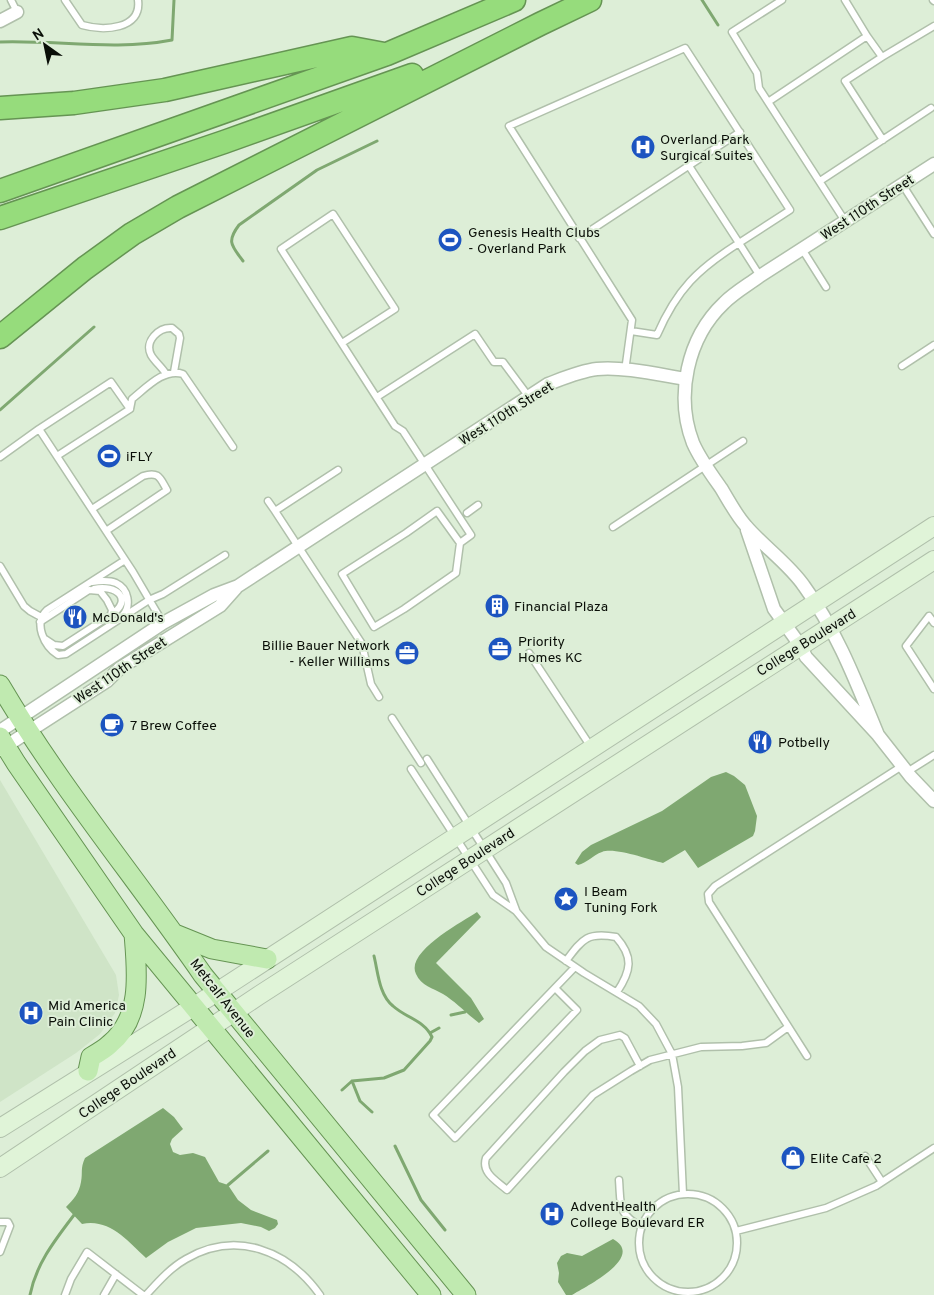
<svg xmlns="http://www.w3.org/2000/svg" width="934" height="1295" viewBox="0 0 934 1295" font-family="Overpass,sans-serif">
<rect width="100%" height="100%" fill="#ddeed7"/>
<!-- built -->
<path fill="#cfe4c7" d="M0 780 116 975 119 995 115 1013 100 1034 76 1053 0 1102Z"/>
<!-- water -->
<path fill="#7fa871" d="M726 772 734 776 745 785 757 816 755 831 753 836 698 868 685 850 663 863C649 860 615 847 602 852 593 855 587 863 578 865L575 863 582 852 591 845 662 811 711 777Z
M477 912 481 917 436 963 471 998 484 1019 479 1023C467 1014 456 1002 443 994 433 988 421 986 416 974 405 952 462 922 477 912Z
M163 1108 174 1117 183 1129 172 1139 170 1144 173 1152 180 1155 193 1153 205 1157 219 1182 228 1185 238 1200 251 1210 277 1220 278 1224 275 1228 269 1231 261 1227 241 1223 196 1228 168 1242 146 1258C128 1241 109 1218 82 1224L66 1207C74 1199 79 1193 81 1182 83 1172 80 1169 85 1158Z
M613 1239C646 1257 585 1287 572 1295H566L558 1282 559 1273 557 1263 561 1256 567 1253 582 1256Z"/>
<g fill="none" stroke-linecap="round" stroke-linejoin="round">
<!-- stream -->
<path stroke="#7fa871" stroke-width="3" d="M702 0 718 25
M0 42C57 40 115 51 172 40L174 0
M243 261C232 246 226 242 239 225L317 170 377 141
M0 410 94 327
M451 1015 465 1012
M430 1033 439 1028
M352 1081 360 1101 372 1112
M342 1090 352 1081 384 1078 404 1070 430 1041 432 1037C424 1020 406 1018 393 1006 379 995 378 972 374 956
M395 1146 421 1200 445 1230
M228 1185 268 1151
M30 1295C36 1264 55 1240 74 1215"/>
<defs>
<path id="lane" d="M11 0 17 12
M65 0 82 25C103 31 142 30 138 0
M782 0 732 32 757 73 759 88 845 221
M845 0 867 36
M933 0 934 1
M882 57 845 81 883 140
M768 102 867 36 882 57 934 26
M820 181 931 108
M902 184 934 234
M579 238 740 132
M802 249 826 287
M631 331 657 335C677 289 698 269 739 243L689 166
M342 343 395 309 333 214 281 249 395 426 403 431 471 535 460 543 456 573 404 609 374 627 342 574 406 533 437 511 460 543
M902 366 934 345
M625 371 632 320 509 126 685 48 790 210 739 243 760 276
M166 374C162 367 155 362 151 355 144 341 159 327 172 328L179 334 180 338 174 372
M377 397 475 334 494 362H503L529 397
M39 429 111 382 130 409
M57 456 130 409 132 399C147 387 164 368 183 374L233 447
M0 457 39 429 133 572 163 623
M338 470 275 511 362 644 371 684 379 697
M268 501 275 511
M92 509 143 476C159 471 160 478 167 490L106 531
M467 513 478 505
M613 527 743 441
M125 560 47 610C33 623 44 646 58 655L66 654 149 600 163 594 225 555
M0 566 24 606 30 611 41 617
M92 582C99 581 109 580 116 583 129 589 131 606 123 615
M94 589C116 584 134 599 111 615
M40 622 89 590 100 591 107 600 112 610 111 615 63 646 54 645 45 639
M934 623 929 616 906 646 934 689
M529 653 591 747
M392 718 421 763
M427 759 506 883 516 910
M411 769 493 895 516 911 546 947 584 973 639 1006 656 1024 672 1054 678 1087 683 1194
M907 772 934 755
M566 961C583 938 588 932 616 937 634 957 631 971 617 992
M556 989 577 1010 455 1138 433 1115 575 967
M807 1056 709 902 708 894 715 886 902 766
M640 1066 625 1038 620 1035 600 1040 585 1051 564 1072 486 1158C481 1173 497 1181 507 1190L593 1095 631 1071 650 1060 701 1047 742 1046 766 1043 788 1027
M865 1156 882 1182
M619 1180C621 1205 617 1214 642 1227
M639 1243a49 49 0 1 1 98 0a49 49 0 1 1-98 0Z
M0 1222H8L10 1226 0 1252
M736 1231 826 1208 876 1186 934 1148
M65 1295 71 1279 87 1252 143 1295
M104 1295 116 1274
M146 1295C158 1282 170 1268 186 1259 236 1230 288 1250 320 1295"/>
<path id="street" d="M0 21 17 12
M747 530 774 609 800 645 806 657 878 735 911 777 934 801
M0 731 163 623 214 595 238 586 548 384C564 378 580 371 597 369 621 366 661 375 686 379
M878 735C857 684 837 631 804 586 789 564 763 546 746 526 736 515 729 501 721 488 711 474 700 459 693 443 675 396 687 338 724 303 735 292 748 285 760 276L934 164
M0 750 107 681 120 668 220 606 236 588"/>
<path id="secondary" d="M0 1128 217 992 934 526
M0 1168 258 996 934 560"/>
<path id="primary" d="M0 685C60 787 136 878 203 975L466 1295
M0 737 16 763 134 934 431 1295
M175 934 212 949 267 959
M88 1071 91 1057C98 1053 105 1049 110 1044 143 1017 137 971 134 934"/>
<path id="highway" d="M0 108 74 103 165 90 352 48 384 54
M0 191 387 54 514 0
M0 218 224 142 412 75
M0 337 85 268 132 234 178 207 540 24 590 0"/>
</defs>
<!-- lane casing -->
<use href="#lane" stroke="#b0c0ab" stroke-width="9"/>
<!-- street casing -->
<use href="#street" stroke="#b0c0ab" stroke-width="15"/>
<!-- secondary casing -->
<use href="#secondary" stroke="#b0c0ab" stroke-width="20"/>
<!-- primary casing -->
<use href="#primary" stroke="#659453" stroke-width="21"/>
<!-- highway casing -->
<use href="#highway" stroke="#659453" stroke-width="25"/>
<!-- lane -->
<use href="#lane" stroke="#fff" stroke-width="6"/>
<!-- street -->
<use href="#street" stroke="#fff" stroke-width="12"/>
<!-- secondary -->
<use href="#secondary" stroke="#e0f4d8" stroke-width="18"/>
<!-- primary -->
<use href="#primary" stroke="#c0eab0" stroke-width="19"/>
<!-- highway -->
<use href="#highway" stroke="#96dc7c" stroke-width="22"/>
</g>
<!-- icons -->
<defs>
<symbol id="hospital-disc" viewBox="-11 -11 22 22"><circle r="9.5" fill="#1c54c0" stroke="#ddeed7"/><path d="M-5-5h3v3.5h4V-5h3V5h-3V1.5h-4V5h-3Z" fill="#fff"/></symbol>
<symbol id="stadium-disc" viewBox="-11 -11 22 22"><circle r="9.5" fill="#1c54c0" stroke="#ddeed7"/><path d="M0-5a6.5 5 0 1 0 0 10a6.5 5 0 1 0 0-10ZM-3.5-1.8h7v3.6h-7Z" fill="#fff"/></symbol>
<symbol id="building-disc" viewBox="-11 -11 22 22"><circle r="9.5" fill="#1c54c0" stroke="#ddeed7"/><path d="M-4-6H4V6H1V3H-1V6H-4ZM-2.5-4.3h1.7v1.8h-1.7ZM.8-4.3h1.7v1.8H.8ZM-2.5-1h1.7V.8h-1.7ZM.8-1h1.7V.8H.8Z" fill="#fff"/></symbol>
<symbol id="restaurant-disc" viewBox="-11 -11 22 22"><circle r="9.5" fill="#1c54c0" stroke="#ddeed7"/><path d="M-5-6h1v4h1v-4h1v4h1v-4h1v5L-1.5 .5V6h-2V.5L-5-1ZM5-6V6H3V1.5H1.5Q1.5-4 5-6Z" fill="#fff"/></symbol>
<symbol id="office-disc" viewBox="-11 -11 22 22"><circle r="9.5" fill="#1c54c0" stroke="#ddeed7"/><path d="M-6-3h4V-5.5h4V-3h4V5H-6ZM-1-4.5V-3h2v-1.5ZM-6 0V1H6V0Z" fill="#fff"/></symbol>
<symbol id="cafe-disc" viewBox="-11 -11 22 22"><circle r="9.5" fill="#1c54c0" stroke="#ddeed7"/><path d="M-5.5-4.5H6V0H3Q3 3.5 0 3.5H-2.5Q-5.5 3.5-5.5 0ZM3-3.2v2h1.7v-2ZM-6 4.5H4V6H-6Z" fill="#fff"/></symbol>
<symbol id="sight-disc" viewBox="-11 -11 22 22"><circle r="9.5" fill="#1c54c0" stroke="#ddeed7"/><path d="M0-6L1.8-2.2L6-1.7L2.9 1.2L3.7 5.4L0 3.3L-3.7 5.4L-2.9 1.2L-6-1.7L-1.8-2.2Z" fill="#fff"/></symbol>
<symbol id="shop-disc" viewBox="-11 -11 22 22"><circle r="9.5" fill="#1c54c0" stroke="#ddeed7"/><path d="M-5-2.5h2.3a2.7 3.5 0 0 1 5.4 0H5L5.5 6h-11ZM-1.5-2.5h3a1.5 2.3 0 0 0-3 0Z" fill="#fff"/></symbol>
</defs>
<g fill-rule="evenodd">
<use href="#hospital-disc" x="629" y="133" width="28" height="28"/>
<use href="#stadium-disc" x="436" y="226" width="28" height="28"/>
<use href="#stadium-disc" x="95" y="442" width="28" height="28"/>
<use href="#building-disc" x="483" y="592" width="28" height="28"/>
<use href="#restaurant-disc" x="61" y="603" width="28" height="28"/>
<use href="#office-disc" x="486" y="635" width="28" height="28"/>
<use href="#office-disc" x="393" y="639" width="28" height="28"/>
<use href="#cafe-disc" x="98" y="711" width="28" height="28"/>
<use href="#restaurant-disc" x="746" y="728" width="28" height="28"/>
<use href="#sight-disc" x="552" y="885" width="28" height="28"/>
<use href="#hospital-disc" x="17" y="999" width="28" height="28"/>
<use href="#shop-disc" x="779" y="1144" width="28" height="28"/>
<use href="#hospital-disc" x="538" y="1200" width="28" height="28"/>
</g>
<g text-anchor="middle" stroke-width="4" stroke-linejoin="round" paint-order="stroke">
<!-- poi labels -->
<g font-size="14" fill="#090e07" stroke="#ddeed7" text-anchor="start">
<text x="660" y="144">Overland Park<tspan x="660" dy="16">Surgical Suites</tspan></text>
<text x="468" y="237">Genesis Health Clubs<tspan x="468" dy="16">- Overland Park</tspan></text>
<text x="126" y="461">iFLY</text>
<text x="514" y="611">Financial Plaza</text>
<text x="92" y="622">McDonald's</text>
<text x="518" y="646">Priority<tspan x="518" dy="16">Homes KC</tspan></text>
<text x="390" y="650" text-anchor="end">Billie Bauer Network<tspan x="390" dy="16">- Keller Williams</tspan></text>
<text x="130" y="730">7 Brew Coffee</text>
<text x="778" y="747">Potbelly</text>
<text x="584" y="896">I Beam<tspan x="584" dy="16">Tuning Fork</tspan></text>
<text x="48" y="1010">Mid America<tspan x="48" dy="16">Pain Clinic</tspan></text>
<text x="810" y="1163">Elite Cafe 2</text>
<text x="570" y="1211">AdventHealth<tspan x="570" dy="16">College Boulevard ER</tspan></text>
</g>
<!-- street labels -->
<g font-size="14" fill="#090e07" stroke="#ddeed7">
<text transform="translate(867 207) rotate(-33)" y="5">West 110th Street</text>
<text transform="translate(506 413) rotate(-32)" y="5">West 110th Street</text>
<text transform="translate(806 642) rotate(-32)" y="5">College Boulevard</text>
<text transform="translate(120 670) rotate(-34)" y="5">West 110th Street</text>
<text transform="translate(465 862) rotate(-33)" y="5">College Boulevard</text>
<text transform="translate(223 998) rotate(52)" y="5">Metcalf Avenue</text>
<text transform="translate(127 1083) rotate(-34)" y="5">College Boulevard</text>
</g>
</g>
<!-- north arrow -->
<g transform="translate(45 45) rotate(327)" stroke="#ddeed7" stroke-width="4" paint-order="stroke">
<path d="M0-4L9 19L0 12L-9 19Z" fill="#090e07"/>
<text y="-8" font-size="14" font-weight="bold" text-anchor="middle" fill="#090e07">N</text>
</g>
</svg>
